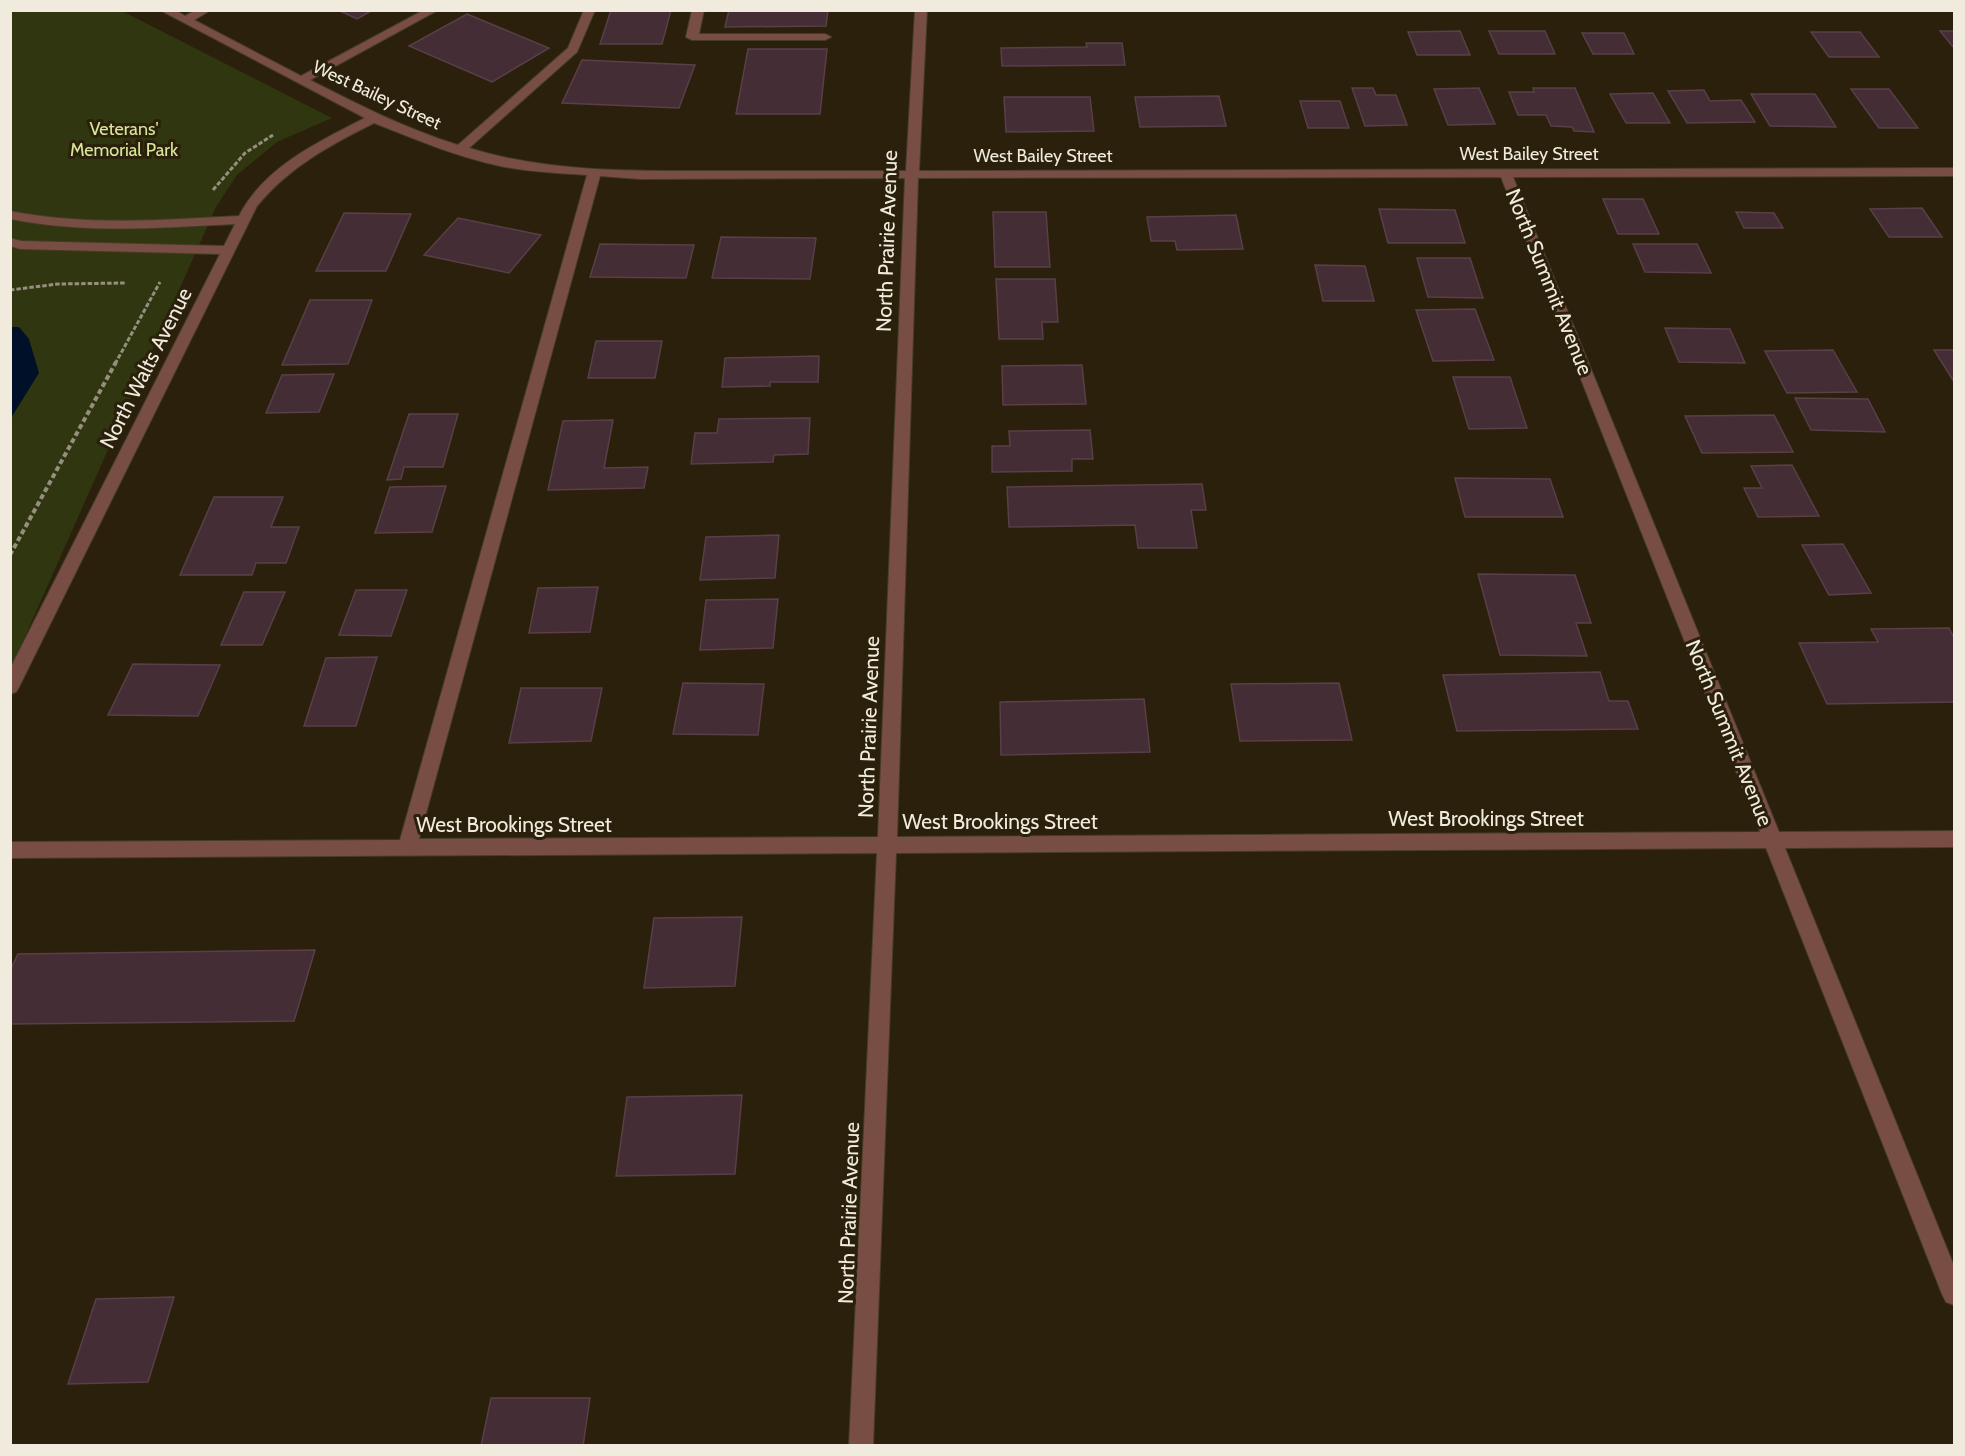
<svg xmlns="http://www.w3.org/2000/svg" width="1965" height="1456" viewBox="0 0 1965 1456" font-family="Cabin,sans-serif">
<rect width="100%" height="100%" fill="#2a200b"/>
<!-- green -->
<path fill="#303610" d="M11 11H122L332 118 277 142 237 175 216 207 11 668Z"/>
<!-- water -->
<path fill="#001028" d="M11 327H19L29 339 39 373 11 418Z"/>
<!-- building -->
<path fill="#452d35" stroke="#583f48" stroke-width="1.5" d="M338 10H373L357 19Z
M611 10H671L662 44H600Z
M729 10H828L826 26 725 27Z
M467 14 549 48 492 82 409 46Z
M1460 31 1470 55H1417L1408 32Z
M1489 31H1545L1555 54H1499Z
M1940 31H1954V48Z
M1811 32H1860L1879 57H1829Z
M1582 33H1624L1634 54H1593Z
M1086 43H1122L1125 65 1002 66 1001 48 1087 47Z
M748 49H827L820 114H736Z
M582 60 695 65 679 108 562 103Z
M1352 88H1373L1376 95H1396L1407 125 1365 126Z
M1479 88 1495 124 1448 125 1434 89Z
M1533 88H1575L1594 132 1574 131 1572 127 1551 126 1546 115H1518L1509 92H1534Z
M1851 89H1889L1918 128H1879Z
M1704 90 1710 101 1741 100 1755 122 1687 123 1668 91Z
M1653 93 1670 123H1626L1610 94Z
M1751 94H1815L1836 127 1770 126Z
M1219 96 1226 126 1140 127 1135 97Z
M1004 97H1090L1094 131 1006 132Z
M1300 101H1340L1349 128H1308Z
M1603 199H1643L1659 234H1618Z
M1922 208 1942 237H1889L1870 209Z
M1379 209 1455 210 1465 243H1388Z
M993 212H1046L1050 267H995Z
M1736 212 1774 213 1783 228H1744Z
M344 213 411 214 386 271H316Z
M1236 215 1243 249 1177 250 1175 241H1151L1147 217Z
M458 218 541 235 509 273 424 255Z
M721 237 816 238 810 279 712 278Z
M600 244 694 245 686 278 590 277Z
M1633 244H1697L1711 273 1645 272Z
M1417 258H1470L1483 298 1428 297Z
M1315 265 1365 266 1374 301H1323Z
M996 279H1055L1058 322H1042L1043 339H999Z
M310 300H372L348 364 282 365Z
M1475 309 1494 360 1433 361 1416 310Z
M1665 328 1730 329 1745 363 1679 362Z
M596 341H662L655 378H588Z
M1833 350 1857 392 1787 393 1765 351Z
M1934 350H1954V382Z
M819 356 818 382H770V386L722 387 725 358Z
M1082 365 1086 404 1003 405 1002 366Z
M334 374 319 412 266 413 282 375Z
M1453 377H1510L1527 428 1469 429Z
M1795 398 1868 399 1885 432 1811 430Z
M409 414H458L443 467H404L401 479 387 480Z
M1774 415 1793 452 1702 453 1685 416Z
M810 418 808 454 774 455 773 462 691 464 695 433H717L719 419Z
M613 420 604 468 648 467 644 488 548 490 563 421Z
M1090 430 1093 459H1072V471L992 472V446H1010L1009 431Z
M1792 465 1819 516 1758 517 1744 488H1762L1751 466Z
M1455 478 1550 479 1563 517H1465Z
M1202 484 1206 510H1191L1197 548H1138L1135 525 1009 527 1007 487Z
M446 486 432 532 375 533 390 487Z
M214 497H283L271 527H299L286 563H256L252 575H180Z
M779 535 775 578 700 580 706 537Z
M1843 544 1871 593 1829 595 1802 545Z
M1478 574 1575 575 1591 623H1576L1587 656 1500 655Z
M598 587 590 632 529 633 538 588Z
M356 590H407L391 636 339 635Z
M244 592H285L262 645H221Z
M778 599 773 648 700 650 706 600Z
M1949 628 1954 638V702L1827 704 1799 643 1878 642 1871 629Z
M377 657 356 726H304L326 658Z
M133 664 220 665 198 716 108 715Z
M1600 672 1609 701H1628L1638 729 1457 731 1443 675Z
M683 683 764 684 758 735 673 734Z
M1339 683 1352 740 1240 741 1231 684Z
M521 688H602L591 741 509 743Z
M1144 699 1150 752 1001 755 1000 702Z
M742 917 735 986 644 988 654 918Z
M315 950 294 1021 10 1024V971L18 954Z
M742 1095 735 1174 616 1176 627 1097Z
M174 1297 148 1382 68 1384 96 1299Z
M491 1398H590L583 1446H481Z"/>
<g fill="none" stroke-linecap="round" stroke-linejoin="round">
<defs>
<path id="minor" d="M160 10H175L185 16 196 10H211L194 20 301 76 424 10H438L310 80C359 105 406 129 458 145L568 48 584 10H595L577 52 469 148C546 172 629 171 709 171 775 171 840 171 906 171L915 10H927L919 171 1954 168V176L1513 177 1779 832 1954 831V847L1785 848 1954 1266V1305L1946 1302 1942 1294 1766 848 896 853 873 1446H849L877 853 10 858V842L400 840 587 175C558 173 529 172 500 166 457 157 415 139 374 123 330 145 289 167 257 206L19 687 16 692 10 694V669L220 254 20 249 10 246V238L21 241 224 246 235 224C159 228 85 234 10 219V211C86 226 162 220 239 216 264 167 318 142 365 118ZM600 176 640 179 905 178 878 837 419 839ZM1501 177 1760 832 897 837 918 178Z
M692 10H704L699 34H825L831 37 825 40H692L686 37Z"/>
</defs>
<!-- minor casing -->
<use href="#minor" stroke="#463c29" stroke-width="2"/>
<!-- path-far1 -->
<path stroke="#968e7e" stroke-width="3" stroke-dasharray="4.5 2" stroke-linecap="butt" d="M213 190 245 153 273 135
M10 290 58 284 126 283
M115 364 160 282"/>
<!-- path -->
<path stroke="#968e7e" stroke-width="4" stroke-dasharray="5 3" stroke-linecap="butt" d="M10 555 116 362"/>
<!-- minor -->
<use href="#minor" fill="#784e44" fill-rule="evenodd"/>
</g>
<g text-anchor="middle" stroke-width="6" stroke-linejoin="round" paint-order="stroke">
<!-- far-street labels -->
<g font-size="18" fill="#f1ebde" stroke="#2a200b">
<text transform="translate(377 95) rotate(25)" y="6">West Bailey Street</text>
<text x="1529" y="160">West Bailey Street</text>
<text x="1043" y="162">West Bailey Street</text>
</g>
<!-- far-park labels -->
<g font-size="18" fill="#d8e799" stroke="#2a200b">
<text x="124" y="135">Veterans'<tspan x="124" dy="21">Memorial Park</tspan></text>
</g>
<!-- street labels -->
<g font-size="21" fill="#f1ebde" stroke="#2a200b">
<text transform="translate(887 241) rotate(-88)" y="7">North Prairie Avenue</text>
<text transform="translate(1549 282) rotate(68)" y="7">North Summit Avenue</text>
<text transform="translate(146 368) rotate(-63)" y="7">North Walts Avenue</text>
<text transform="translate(869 727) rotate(-88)" y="7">North Prairie Avenue</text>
<text transform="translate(1729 733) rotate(68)" y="7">North Summit Avenue</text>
<text x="1486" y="826">West Brookings Street</text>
<text x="1000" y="829">West Brookings Street</text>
<text x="514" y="832">West Brookings Street</text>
<text transform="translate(849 1213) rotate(-88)" y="7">North Prairie Avenue</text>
</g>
</g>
<!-- border -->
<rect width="1965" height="1456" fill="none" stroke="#f1ebde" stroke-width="24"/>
</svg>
